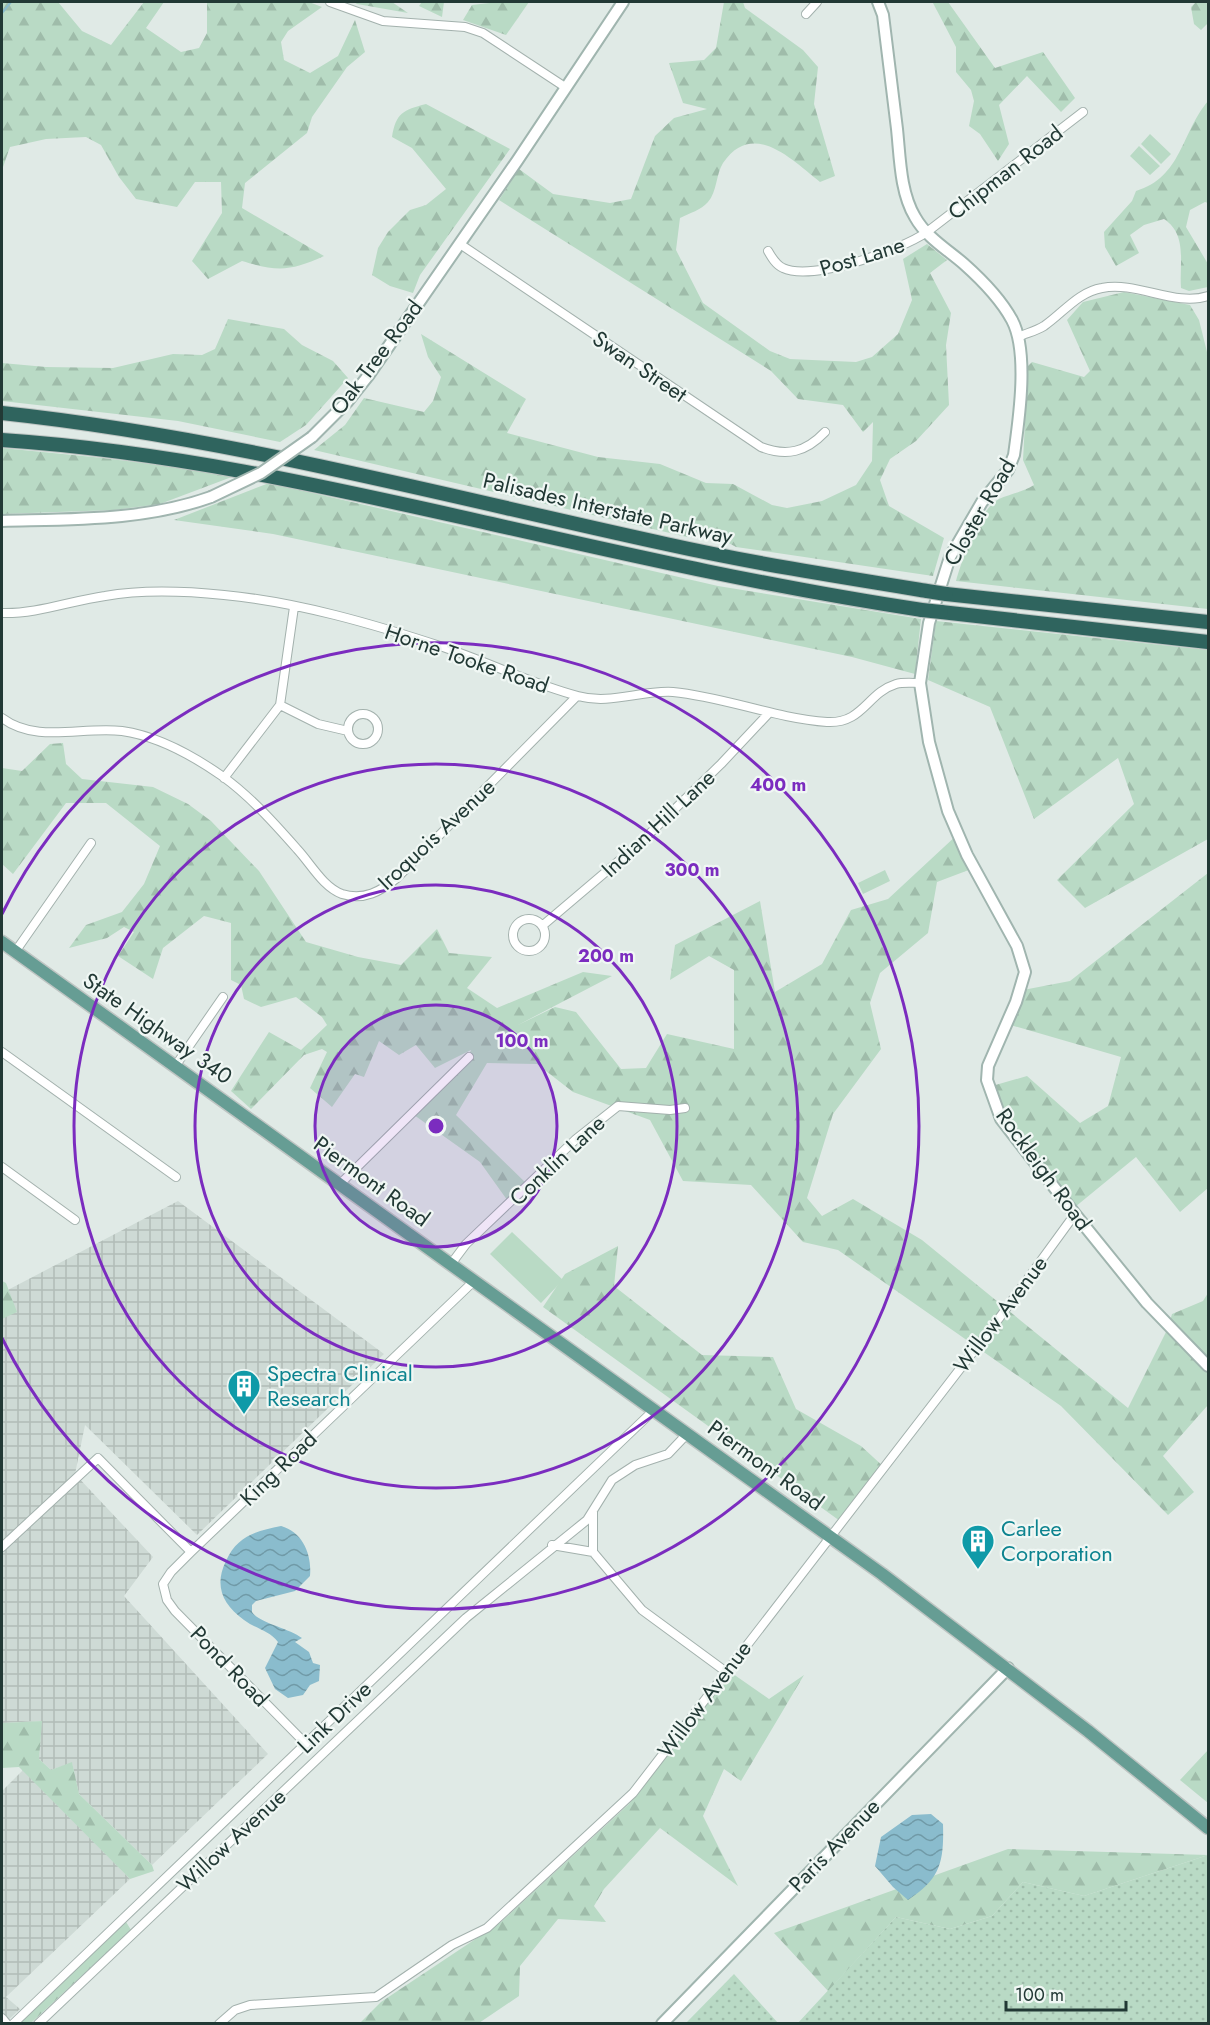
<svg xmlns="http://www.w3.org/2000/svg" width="1210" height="2025" viewBox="0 0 1210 2025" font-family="Jost,sans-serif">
<defs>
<pattern id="industrial-grid" width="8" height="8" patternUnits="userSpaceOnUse" patternTransform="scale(1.5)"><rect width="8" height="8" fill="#cedad5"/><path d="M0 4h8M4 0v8" fill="none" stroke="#b1bcb7"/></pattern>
<pattern id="grass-dots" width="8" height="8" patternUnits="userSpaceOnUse" patternTransform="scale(1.5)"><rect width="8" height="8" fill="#b9dac5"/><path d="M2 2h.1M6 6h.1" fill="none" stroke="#9fbcaa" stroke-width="1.8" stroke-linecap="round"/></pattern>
<pattern id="forest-firs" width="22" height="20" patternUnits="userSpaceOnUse" patternTransform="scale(1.5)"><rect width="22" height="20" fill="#b9dac5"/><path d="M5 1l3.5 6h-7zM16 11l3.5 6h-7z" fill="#9fbcaa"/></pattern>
<pattern id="water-waves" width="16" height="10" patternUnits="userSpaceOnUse" patternTransform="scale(1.5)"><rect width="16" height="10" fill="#8abccd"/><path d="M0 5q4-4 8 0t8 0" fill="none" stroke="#709aa7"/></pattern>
</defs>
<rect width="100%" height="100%" fill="#e0eae6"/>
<!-- industrial -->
<path fill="url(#industrial-grid)" d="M178 1201 384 1354 197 1535 85 1425 75 1474 153 1557 124 1596 268 1754 152 1865 79 1794 72 1763 51 1770 39 1759 41 1721 2 1723V1293Z
M24 1769 130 1879 6 1997 20 2009 5 2023 2 2024V1791Z"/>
<!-- grass -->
<path fill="url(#grass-dots)" d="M1208 1855V2023L797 2024 896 1917 950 1929 992 1916 1023 1882 1084 1896Z
M734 1974 778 2023H686Z"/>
<!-- forest -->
<path fill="url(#forest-firs)" d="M2 2H58L82 31 111 45 144 2H164L146 28 181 52 199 48 207 33V2H309L322 7 288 31 281 42 284 60 310 73 338 56 355 20 365 52 347 67 312 117 307 133 245 183 242 208 324 256C291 271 278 272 242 261L208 279 192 261 222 213 221 182H195L177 207 136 199 119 177 101 145 86 137 46 139 10 147 2 170Z
M354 2H392L408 13 357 4Z
M422 2H444L442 17 419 6Z
M498 2H529L506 35 463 20 472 5Z
M724 2H743L745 8 803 50 818 67 814 104 835 176 820 182C792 160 753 119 723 163 716 174 717 192 708 202 701 210 690 213 680 218L676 250 703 303 770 351 790 359 856 362 872 357 898 334 912 300 903 259 927 244 947 260 930 273 951 313 946 345 949 405 916 441 890 459 880 480 889 506 944 538 933 576 736 547 714 535 687 537 314 450 345 425 364 398 424 412 433 401 441 377 428 357 421 334 526 399 507 433 598 457 660 464 706 483 733 484 772 505 787 508 822 501 856 485 872 461 873 422 863 432 843 405 798 399 771 371 499 200 519 169 553 194 610 203 631 199 655 136 674 118 707 109 683 103 669 63 704 60 716 48Z
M928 2H948L995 68 1043 52 1075 98 1061 112 1027 76 999 105 1009 144 998 161 980 134 969 126 974 101 971 90 956 72V47L933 3Z
M1196 2H1208V23L1201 30 1194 24 1191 7Z
M1208 101V203L1205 202 1190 210 1186 227 1208 264V287L1189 291 1181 288C1179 263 1188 235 1164 219L1144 225 1130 235 1139 253 1116 266 1105 247 1104 232 1132 201 1136 191C1182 177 1181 133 1208 101Z
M426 104 510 149 420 275 413 293 390 286 372 275 378 248 388 232 410 210 426 205 446 189 412 148 392 137C396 113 403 110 426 104Z
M1124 292 1190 305 1199 320 1208 356V609L956 581C962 560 979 509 999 499 1010 494 1023 492 1034 485L1023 460 1028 366 1032 362 1084 377 1090 371 1067 320 1083 302Z
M228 319 284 329 302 345 333 361 348 378 306 425 280 442 178 421 2 401V363L46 367 113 368 173 354 202 355 215 349Z
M2 448 103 458 237 475 160 504 114 510 2 514Z
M269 483 718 586 921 619 915 674 852 657 273 534 174 520Z
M936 621 1208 650V839L1085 908 1057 880 1134 804 1118 758 1034 819 990 707 928 680Z
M63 743 66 764 82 779 153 787 188 804 211 821 259 871 306 942 358 957 401 965 437 929 449 953 492 957 467 988 497 1008 583 972 612 976 518 1025 555 1007 576 1012 621 1069 646 1068 667 1034 734 1049V970L709 956 670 980 675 945 760 901 775 992 822 964 851 910 888 899 958 834 974 868 937 882 928 933 880 973 870 1003 881 1049 833 1114 807 1198 822 1216 853 1199 922 1240 1128 1408 1168 1328 1172 1314 1203 1301 1208 1293V1405L1163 1456 1194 1492 1168 1515 1061 1406 838 1250 803 1242 751 1185 683 1181 650 1120 573 1092 537 1064 487 1063 456 1115 529 1186 510 1204 480 1162 414 1115 463 1068 471 1050 435 1068 416 1045 399 1055 379 1041 364 1077 355 1074 332 1107 310 1088 327 1052 322 1049 304 1055 251 1109 231 1091 269 1032 301 1050 327 1025 322 1017 296 997 261 1007 244 999 241 985 231 980V923L204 916 163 948 153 979 118 956 134 932 124 927 107 938 69 948 86 925 122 912 144 884 160 846 106 803H66L13 874 2 864V768L22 771 50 744Z
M1208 873V1188L1180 1212 1136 1157 1075 1207 1002 1119 992 1086 1027 1076 1080 1123 1108 1106 1121 1057 1007 1024 1023 990 1070 981Z
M618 1246 614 1286 702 1355 773 1357 796 1409 861 1446 885 1468 840 1521 543 1307 565 1274Z
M2 1281 6 1283 17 1312 2 1319Z
M726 1669 769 1699 804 1675 741 1781 724 1769 703 1816 738 1886 660 1828 604 1889 594 1906 606 1922 558 1919 520 1966 519 1996 479 2023 359 2024 381 2002 501 1922 629 1804Z
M42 1721 39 1759 51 1770 72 1762 79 1794 152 1865 154 1871 130 1879 19 1767 2 1768V1723Z
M1208 1750V1803L1180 1780Z
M1008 1849 1208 1855 1084 1896 1023 1882 992 1916 950 1929 896 1917 828 1991 774 1933Z
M123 1917 131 1930 31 2023 15 2024Z"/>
<!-- green -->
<path fill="#b9dac5" d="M1150 134 1171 154 1161 164 1141 144Z
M1139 146 1160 166 1150 175 1130 156Z
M885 870 890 881 863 894 858 883Z
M1140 1146 1158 1153 1144 1167 1134 1153Z
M512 1232 563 1280 541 1303 490 1254Z"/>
<!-- water -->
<path fill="url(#water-waves)" d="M281 1526C303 1532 312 1555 310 1576L295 1591 256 1601 252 1605V1612C259 1623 289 1628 302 1638L295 1642 309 1652 313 1663 320 1665 319 1681 310 1685 303 1695 288 1698 275 1689 265 1668 278 1642C269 1630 256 1629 244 1620 222 1604 214 1585 226 1561 237 1536 256 1531 281 1526Z
M931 1814 943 1824C944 1861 941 1879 908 1900L893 1887 875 1866 881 1837 912 1815Z"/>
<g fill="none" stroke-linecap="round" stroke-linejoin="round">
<!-- stream -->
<path stroke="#8abccd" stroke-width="2" d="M2 13 11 2"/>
<defs>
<path id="street" d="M330 2 383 21 465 27 483 33 565 87
M806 14 817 2
M460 244 761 447C787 457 806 452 825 432
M768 251C772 258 776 265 783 268 812 282 901 250 927 232L1083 112
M1018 337C1027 333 1036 331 1044 326 1063 313 1078 292 1102 288 1137 281 1175 307 1208 296
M2 613C37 614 70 601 105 596 144 589 185 591 224 595 298 602 373 624 443 647 488 662 532 684 578 696 610 705 641 690 673 692 725 697 774 718 827 722 863 724 867 693 896 684 903 682 912 683 920 683
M280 705 318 724 348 731
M348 729a15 15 0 1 1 30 0a15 15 0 1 1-30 0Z
M2 718C37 744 82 726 122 731 158 736 192 755 222 776 250 796 275 824 297 849 311 864 323 887 342 894 364 901 381 891 397 878L577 696
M224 778 280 705 294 607
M513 935a16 16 0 1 1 32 0a16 16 0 1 1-32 0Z
M542 926 641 842 721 764 768 714
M15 952 91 843
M2 1052 176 1177
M176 1065 223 997
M2 1167 75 1220
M341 1183 469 1057
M451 1264 466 1244 575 1140 618 1106 670 1110 685 1108
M593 1512V1552
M552 1545 593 1552 642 1610 725 1671
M2 1547 98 1458 191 1552
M306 1744 175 1611 167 1600 163 1584 171 1572 191 1552 474 1281
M2 2018 7 2024
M13 2024 654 1410
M38 2024 466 1618 587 1520 612 1480 635 1465 668 1454 687 1434
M219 2024 235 2010 250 2005 376 1997 452 1945 487 1928 633 1793 1000 1317 1075 1214"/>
<path id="secondary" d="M878 2 883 15C888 53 892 91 897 129 900 157 900 192 915 217 926 237 948 250 964 264 982 280 1000 298 1012 320 1029 352 1019 419 1014 455L1008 470 982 502 950 557 929 623 920 683 929 742 948 811 967 855 1017 946 1025 972 1016 1002 988 1066 987 1080 1001 1119 1075 1214 1147 1303 1208 1366
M312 437 348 401 368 376 517 161 623 2
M2 521C71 519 144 521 211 497
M662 2024 1008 1668"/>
<path id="primary" d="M2 942 882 1574 1088 1731 1208 1828"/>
<path id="highway" d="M2 413C227 437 445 496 666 544 752 563 840 577 927 591
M2 440C166 451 323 486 483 522 629 555 774 588 922 610
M946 594 1208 622
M941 612 1208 642"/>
</defs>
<!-- street casing -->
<use href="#street" stroke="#a3b1ad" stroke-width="10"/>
<!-- secondary casing -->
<use href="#secondary" stroke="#a0b5af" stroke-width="14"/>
<!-- primary casing -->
<use href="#primary" stroke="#bdc4c2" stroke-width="15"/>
<!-- highway casing -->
<use href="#highway" stroke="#bdc4c2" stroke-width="16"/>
<!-- street -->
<use href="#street" stroke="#fff" stroke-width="8"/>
<!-- secondary -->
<use href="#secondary" stroke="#fff" stroke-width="10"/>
<!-- primary -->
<use href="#primary" stroke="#669d94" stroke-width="12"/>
<!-- highway -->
<use href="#highway" stroke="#2f645e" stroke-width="14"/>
<defs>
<path id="secondary-bridge" d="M211 497 261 473 312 437"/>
<path id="highway-bridge" d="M927 591 946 594
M922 610 941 612"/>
</defs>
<!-- secondary-bridge casing -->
<use href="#secondary-bridge" stroke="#a0b5af" stroke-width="14" stroke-linecap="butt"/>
<!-- highway-bridge casing -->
<use href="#highway-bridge" stroke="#bdc4c2" stroke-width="16" stroke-linecap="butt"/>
<!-- secondary-bridge -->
<use href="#secondary-bridge" stroke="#fff" stroke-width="10"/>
<!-- highway-bridge -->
<use href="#highway-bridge" stroke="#2f645e" stroke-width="14"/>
</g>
<!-- distance rings -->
<circle cx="436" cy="1126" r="121" fill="#7b2cbf" fill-opacity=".12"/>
<g fill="none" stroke="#7b2cbf" stroke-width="3">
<circle cx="436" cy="1126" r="121"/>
<circle cx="436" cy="1126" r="241"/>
<circle cx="436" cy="1126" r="362"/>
<path d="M2 914A483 483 0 1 1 2 1338"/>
</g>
<!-- icons -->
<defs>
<symbol id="building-pin" viewBox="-11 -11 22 30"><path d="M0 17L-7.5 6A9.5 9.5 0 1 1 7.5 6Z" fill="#0f9aa8" stroke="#f0f7f4"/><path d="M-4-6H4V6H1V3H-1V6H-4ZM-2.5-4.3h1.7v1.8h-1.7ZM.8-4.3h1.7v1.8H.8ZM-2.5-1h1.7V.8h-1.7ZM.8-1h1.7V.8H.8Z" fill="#fff"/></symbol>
</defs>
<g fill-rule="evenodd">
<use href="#building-pin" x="225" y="1367" width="38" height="52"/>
<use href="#building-pin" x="959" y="1522" width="38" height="52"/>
</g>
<g text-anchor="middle" stroke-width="4.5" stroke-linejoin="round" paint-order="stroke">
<!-- street labels -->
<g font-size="22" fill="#223935" stroke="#f0f7f4">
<text transform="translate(1005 172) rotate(-38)" y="8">Chipman Road</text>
<text transform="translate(862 256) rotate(-17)" y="8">Post Lane</text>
<text transform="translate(376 357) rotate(-53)" y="8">Oak Tree Road</text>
<text transform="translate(640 366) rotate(34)" y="8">Swan Street</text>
<text transform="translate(608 508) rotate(13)" y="8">Palisades Interstate Parkway</text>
<text transform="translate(979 512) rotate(-60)" y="8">Closter Road</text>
<text transform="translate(467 658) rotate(19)" y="8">Horne Tooke Road</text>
<text transform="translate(658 823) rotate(-43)" y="8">Indian Hill Lane</text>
<text transform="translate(436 834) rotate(-43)" y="8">Iroquois Avenue</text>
<text transform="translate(158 1028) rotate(35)" y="8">State Highway 340</text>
<text transform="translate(557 1160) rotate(-43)" y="8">Conklin Lane</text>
<text transform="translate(1044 1169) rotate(54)" y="8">Rockleigh Road</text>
<text transform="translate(372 1181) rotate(36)" y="8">Piermont Road</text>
<text transform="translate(1000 1314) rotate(-53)" y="8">Willow Avenue</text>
<text transform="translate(766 1465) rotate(36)" y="8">Piermont Road</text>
<text transform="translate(278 1468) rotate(-44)" y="8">King Road</text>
<text transform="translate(230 1666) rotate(46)" y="8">Pond Road</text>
<text transform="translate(704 1699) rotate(-53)" y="8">Willow Avenue</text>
<text transform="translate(334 1717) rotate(-44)" y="8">Link Drive</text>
<text transform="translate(231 1840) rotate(-43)" y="8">Willow Avenue</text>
<text transform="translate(834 1845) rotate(-46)" y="8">Paris Avenue</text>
</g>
<!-- culture labels -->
<g font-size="22" fill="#0d838f" stroke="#f0f7f4" text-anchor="start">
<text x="267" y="1381">Spectra Clinical<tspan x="267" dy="25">Research</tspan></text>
<text x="1001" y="1536">Carlee<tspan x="1001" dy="25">Corporation</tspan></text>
</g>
</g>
<circle cx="436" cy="1126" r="9" fill="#7b2cbf" stroke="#f0f7f4" stroke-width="3"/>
<g font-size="18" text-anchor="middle" font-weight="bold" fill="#7b2cbf" stroke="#f0f7f4" stroke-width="4.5" stroke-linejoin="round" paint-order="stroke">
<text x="778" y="791">400 m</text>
<text x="692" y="876">300 m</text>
<text x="606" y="962">200 m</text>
<text x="522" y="1047">100 m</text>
</g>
<!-- border -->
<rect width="1210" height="2025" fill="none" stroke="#223935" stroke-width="6"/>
<!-- scale -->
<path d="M1006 2001v9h120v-9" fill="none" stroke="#223935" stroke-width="3"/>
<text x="1015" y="2001" font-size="18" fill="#223935" stroke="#f0f7f4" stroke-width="4.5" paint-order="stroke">100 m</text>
</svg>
